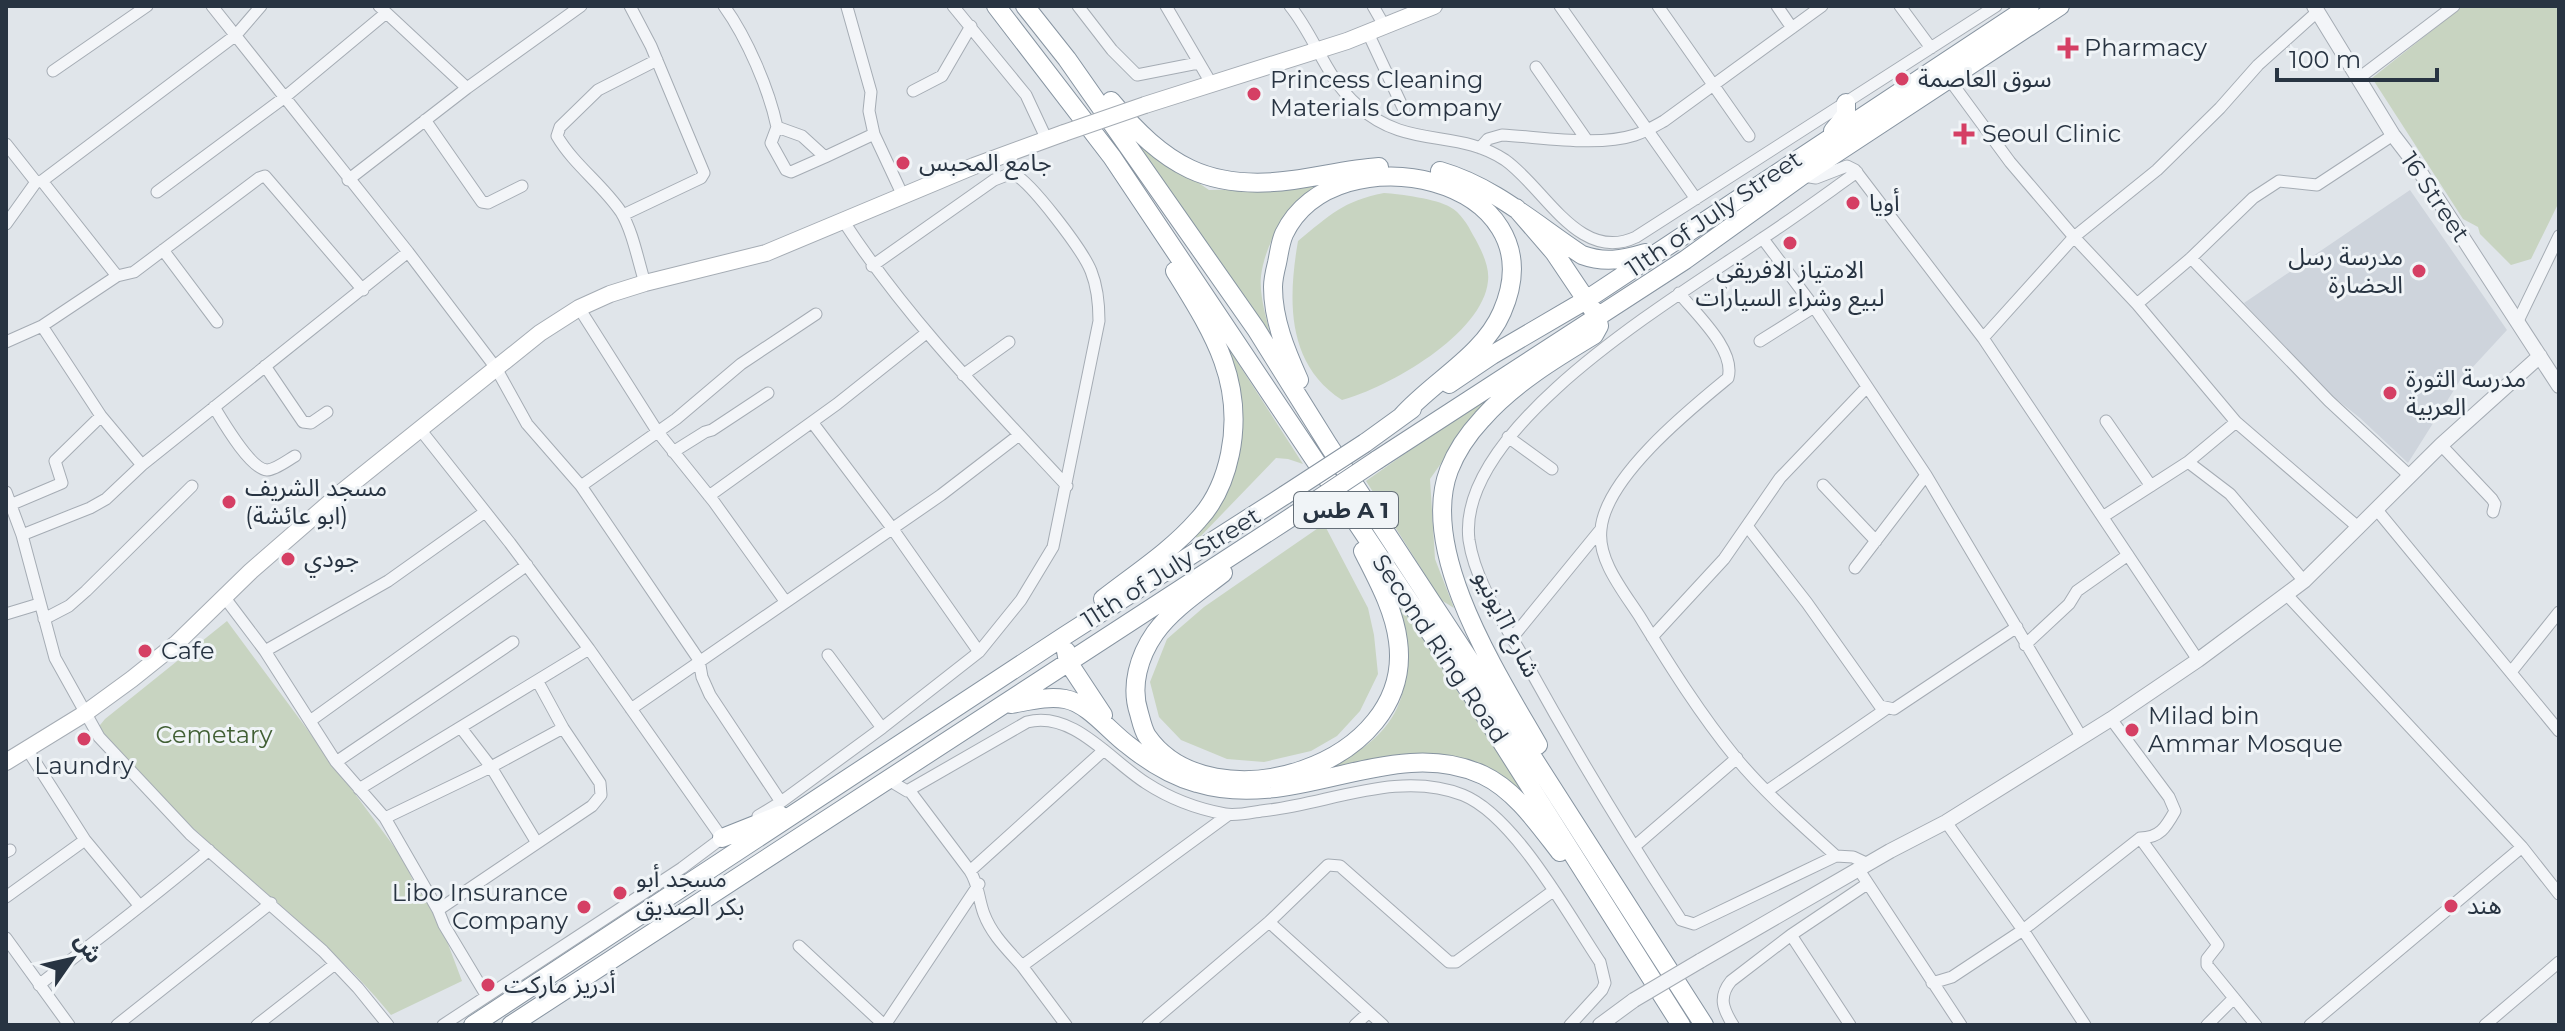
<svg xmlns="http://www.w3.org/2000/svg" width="2565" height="1031" viewBox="0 0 2565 1031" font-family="Montserrat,'Noto Sans Arabic',sans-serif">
<rect width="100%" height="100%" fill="#e0e5ea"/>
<!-- built -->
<path fill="#ced4dc" d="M2410 190 2507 330 2459 382 2408 463 2360 418 2321 387 2244 303Z"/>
<!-- green -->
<path fill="#c8d4c1" d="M2463 6H2559V202L2531 259 2511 265 2480 234 2478 227 2463 219 2372 78Z
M1130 136 1209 190 1266 189 1337 181C1325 188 1310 194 1299 203 1279 219 1264 251 1261 276 1259 296 1267 319 1271 339L1251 305Z
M1384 193C1400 194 1437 199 1450 207 1460 212 1468 225 1473 235 1480 247 1490 266 1488 281 1483 334 1388 388 1342 400 1286 364 1288 299 1298 241 1330 215 1343 201 1384 193Z
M1209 318 1303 464 1288 459 1276 458 1198 539 1194 535 1236 460Z
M1490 394 1430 479 1435 559 1454 608 1441 600 1366 481Z
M1324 524 1368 608 1374 635 1378 674 1360 711 1337 736 1311 751 1264 762 1227 759 1181 740 1159 717 1150 682 1167 639 1204 607Z
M1396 597 1534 808 1486 768 1302 777C1322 768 1346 760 1364 747 1418 707 1409 654 1396 597Z
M227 621 404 860 419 895 428 891 462 981 391 1015C333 943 257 889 191 826 158 795 128 762 96 730L105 719Z"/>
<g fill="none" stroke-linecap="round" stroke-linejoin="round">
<defs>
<path id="minor" d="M212 6 408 252 496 368 527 424 581 486 699 660 702 677 710 695 781 802
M379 6 467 88
M724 6C747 38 769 89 777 127L802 136 825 157 874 134 903 196
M953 6 1026 95 1047 140
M1078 6 1112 50 1137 75 1198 63
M1166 6 1211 83
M1290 6C1316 38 1325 77 1358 106 1407 150 1457 128 1505 160 1545 188 1579 264 1636 237L1996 6
M1373 6 1385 27
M1560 6 1696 199
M1658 6 1749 136
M1777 6 1792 28
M1900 6 1931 48
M847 7 871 92 869 111 874 134
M1368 33 1404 110
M1536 67 1586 139
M53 71 147 6
M2359 78 2454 6
M1949 79 2010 162 2074 237 2137 304 2236 422 2359 528
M913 91 942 76 971 26
M425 120 482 202 488 203 522 186
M777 127 771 143 786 170 791 172 825 157
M6 144 36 182 6 224
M1480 148 1488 139 1502 135C1541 137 1598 147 1635 135 1645 132 1655 126 1664 121L1822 6
M1857 172C1826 194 1795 217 1763 238 1682 294 1455 426 1469 540 1475 581 1502 620 1522 655 1571 745 1625 834 1681 920L1694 924 1836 856 1853 857 1868 864
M1803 176 1816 178 1847 166 1855 170 1983 338 2198 660
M348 180 467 88 581 6
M42 181 117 276 134 272 259 178 265 176 363 290
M36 182 42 181 236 35 261 6
M157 192 285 97 386 13
M623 215 701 178 704 173 651 46 630 6
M844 222C908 320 988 401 1067 486
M1763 239 1814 307 1926 475 2082 738
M163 250 217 322
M2191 258 2329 401 2410 476
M872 266 994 180 1012 173C1030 180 1083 251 1091 271 1097 286 1099 304 1099 321L1053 547 1021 600 979 652 882 728
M645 283C638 261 633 232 621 212 602 184 574 165 557 136L560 127 598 90 657 60
M1679 293C1696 314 1736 350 1728 378 1689 410 1606 477 1601 529 1597 560 1624 592 1640 617 1670 666 1700 714 1736 758 1766 794 1802 825 1836 856
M2137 304 2191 258 2253 198 2279 181 2317 185 2393 135
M579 308 657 431 714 502 785 601
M2517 323 2559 236
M1983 338 2074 237 2157 170 2220 108 2258 65 2317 12
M1760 341 1814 307
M6 342 42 326 117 276
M265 366 303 422 311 423 327 412
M963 375 1009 342
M214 407C222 420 250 469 267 470 275 470 288 460 295 456
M2106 421 2151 486
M812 422 892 528 979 652
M419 428 510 543 589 649 722 838
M1508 437 1552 469
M2441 445 2492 499 2495 504 2493 512
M673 452 705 432 712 430 768 393
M2188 462 2236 422
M142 465 408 252
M1823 485 1876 541
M581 486 676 419 741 364 816 314
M6 492 22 535 55 658 99 737 190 834 323 951 358 988 388 1025
M709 496 837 404 925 334
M10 505 62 483 55 461 101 416
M2377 510 2559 731
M2104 516 2188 462 2230 494 2304 581
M1747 526 1807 603 1880 706 1894 709 2017 627
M22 535 90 508 106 499 142 465 101 416 42 326
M1855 568 1926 475
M2287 595 2522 847 2559 894
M225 598 265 651 336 762 385 818 438 910
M6 614 39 604
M44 619 69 606 86 591 192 486
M1652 637 1724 559 1780 478 1867 387
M1512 638 1601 529
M2025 645 2069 604 2077 591 2128 555
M265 651 388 581 485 512
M2511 672 2559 612
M538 682 563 728
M631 709 941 495 1019 435
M2111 719 2169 797 2175 811C2166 827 2160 838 2140 838L2218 945 2207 959V965L2256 1025
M310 721 527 565
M461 728 491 767 537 843
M27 749 85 840 139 905
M336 762 513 642
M887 779 907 791 1027 722C1073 710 1111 761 1146 783 1169 798 1198 809 1225 814 1236 816 1249 813 1261 811 1326 805 1398 769 1463 795 1515 816 1569 916 1600 962L1605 983 1602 990 1570 1025
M359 789 589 649
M909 790 970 871C979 885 978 898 984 914 992 935 1007 949 1022 966L1228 815
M1767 791 1886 709
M758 816 781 802 882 728 828 655
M385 818 491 767 563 728 600 783 601 795 592 806 438 910 444 925 486 995
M1946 822 2023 930 2085 1025
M1635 846 1737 758
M6 852 10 850
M1859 870 1961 1025
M970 871 1104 750
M6 897 85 840
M1269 922 1383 1025
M1791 935 1850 1025
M6 938 69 1025
M799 946 884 1025
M1022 966 1066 1025
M1932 983 1952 977 2023 930 2140 838
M39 985C96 940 154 897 209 850
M117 1025 271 903
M257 1025 335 964
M443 1025 682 868 726 835
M885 1025 979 884
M1148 1025 1269 922 1328 865 1340 866 1449 962H1456L1553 891
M1355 1025 1368 1013
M1733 1025C1723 1009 1718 997 1731 981L1791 935 1867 884
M2207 1025 2234 998
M2310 1025 2522 847
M2485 1025 2559 962"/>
<path id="tertiary" d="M2314 6 2393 135 2413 161 2559 386
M1700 961 1890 851 1946 822 2111 719 2198 660 2304 581 2441 445 2540 356
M1600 1025 1634 1000"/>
<path id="secondary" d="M1145 105 1347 41 1434 6
M6 762 84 714 132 679 177 643 251 571 343 491 540 333 579 308 610 294 645 283 766 253 974 166 1064 133"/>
<path id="trunk" d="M996 6 1112 157 1472 695 1681 1025
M1025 6 1067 59 1256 329 1329 446 1503 711 1704 1025
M1111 101C1164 165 1208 192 1293 180 1322 176 1350 169 1379 167
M1833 131 1846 115V103
M1440 171C1495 187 1535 224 1582 255 1604 263 1622 260 1645 253
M1516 208 1554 252 1597 316 1599 326 1594 335C1554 359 1513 384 1482 419 1469 433 1456 452 1449 470 1418 552 1498 675 1538 745
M1299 380C1286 351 1273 320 1273 287 1273 280 1275 271 1277 263 1279 254 1280 243 1284 234 1335 128 1561 177 1502 312 1483 356 1433 381 1402 416
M1449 384 1492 355 1586 300 2030 6
M1365 443 1412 409
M1377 460 1685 260 1803 175 2060 6
M1223 573C1200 591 1172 609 1155 633 1139 656 1130 686 1139 713 1141 720 1143 730 1147 736 1211 828 1415 766 1398 641 1394 609 1377 579 1363 551
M1103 599C1135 574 1171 551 1198 520 1215 502 1225 478 1230 454 1245 381 1212 331 1175 271
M1066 651 1068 662 1103 715
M1011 704C1029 701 1047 696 1065 699 1088 703 1110 732 1128 745 1149 762 1171 776 1197 783 1296 813 1392 733 1483 775 1515 790 1539 825 1560 852
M722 838 780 815
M473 1025 1066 635 1285 495
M511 1025 1296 514"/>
</defs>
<!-- minor casing -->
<use href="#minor" stroke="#a5acb4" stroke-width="13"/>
<!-- tertiary casing -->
<use href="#tertiary" stroke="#a5acb4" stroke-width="16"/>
<!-- secondary casing -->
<use href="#secondary" stroke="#a5acb4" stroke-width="18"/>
<!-- trunk casing -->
<use href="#trunk" stroke="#8794a1" stroke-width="20"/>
<!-- minor -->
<use href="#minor" stroke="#f3f5f8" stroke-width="11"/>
<!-- tertiary -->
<use href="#tertiary" stroke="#f3f5f8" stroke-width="14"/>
<!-- secondary -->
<use href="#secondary" stroke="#fff" stroke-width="16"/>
<!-- trunk -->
<use href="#trunk" stroke="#fff" stroke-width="18"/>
<defs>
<path id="tertiary-bridge" d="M1634 1000 1700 961"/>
<path id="secondary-bridge" d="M1064 133 1145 105"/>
<path id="trunk-bridge" d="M1285 495 1365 443
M1296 514 1377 460"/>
</defs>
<!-- tertiary-bridge casing -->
<use href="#tertiary-bridge" stroke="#a5acb4" stroke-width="16" stroke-linecap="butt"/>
<!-- secondary-bridge casing -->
<use href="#secondary-bridge" stroke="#a5acb4" stroke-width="18" stroke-linecap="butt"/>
<!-- trunk-bridge casing -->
<use href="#trunk-bridge" stroke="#8794a1" stroke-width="20" stroke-linecap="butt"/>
<!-- tertiary-bridge -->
<use href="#tertiary-bridge" stroke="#f3f5f8" stroke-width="14"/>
<!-- secondary-bridge -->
<use href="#secondary-bridge" stroke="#fff" stroke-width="16"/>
<!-- trunk-bridge -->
<use href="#trunk-bridge" stroke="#fff" stroke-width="18"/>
</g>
<!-- markers -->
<g fill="#d53f64" stroke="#f0f4f7" stroke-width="3">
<path d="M2064 36h8v8h8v8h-8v8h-8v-8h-8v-8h8z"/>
<circle cx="1902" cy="79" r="8"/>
<circle cx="1254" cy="94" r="8"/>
<path d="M1960 122h8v8h8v8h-8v8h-8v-8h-8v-8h8z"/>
<circle cx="903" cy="163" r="8"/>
<circle cx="1853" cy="203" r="8"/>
<circle cx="1790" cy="243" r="8"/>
<circle cx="2419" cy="271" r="8"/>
<circle cx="2390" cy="393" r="8"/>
<circle cx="229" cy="502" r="8"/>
<circle cx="288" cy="559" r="8"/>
<circle cx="145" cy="651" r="8"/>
<circle cx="2132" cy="730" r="8"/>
<circle cx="84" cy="739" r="8"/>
<circle cx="620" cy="893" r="8"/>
<circle cx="2451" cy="906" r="8"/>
<circle cx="584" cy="907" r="8"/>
<circle cx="488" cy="985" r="8"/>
</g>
<g text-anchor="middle" stroke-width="6" stroke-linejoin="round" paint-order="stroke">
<!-- shield labels -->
<rect fill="#f0f4f7" stroke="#646e78" stroke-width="2" x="1294" y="492" width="104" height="36" rx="6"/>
<g font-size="22" font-weight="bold" fill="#283442">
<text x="1346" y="518">طس A 1</text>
</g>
<!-- poi labels -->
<g font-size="24" fill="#283442" stroke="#f0f4f7" text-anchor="start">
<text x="2084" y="56">Pharmacy</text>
<text x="1918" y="87">سوق العاصمة</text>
<text x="1270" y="88">Princess Cleaning<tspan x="1270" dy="28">Materials Company</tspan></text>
<text x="1982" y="142">Seoul Clinic</text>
<text x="919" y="171">جامع المحبس</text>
<text x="1869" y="211">أويا</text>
<text x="2403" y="265" text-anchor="end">مدرسة رسل<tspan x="2403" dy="28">الحضارة</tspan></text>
<text x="1790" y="278" text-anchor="middle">الامتياز الافريقي<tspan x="1790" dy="28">لبيع وشراء السيارات</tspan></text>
<text x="2406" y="387">مدرسة الثورة<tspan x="2406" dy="28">العربية</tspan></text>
<text x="245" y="496">مسجد الشريف<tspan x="245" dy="28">(ابو عائشة)</tspan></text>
<text x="304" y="567">جودي</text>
<text x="161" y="659">Cafe</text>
<text x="2148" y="724">Milad bin<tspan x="2148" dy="28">Ammar Mosque</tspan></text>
<text x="84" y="774" text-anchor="middle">Laundry</text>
<text x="636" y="887">مسجد أبو<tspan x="636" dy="28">بكر الصديق</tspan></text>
<text x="568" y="901" text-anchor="end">Libo Insurance<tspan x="568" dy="28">Company</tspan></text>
<text x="2467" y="914">هند</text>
<text x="504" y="993">أدريز ماركت</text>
</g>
<!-- street labels -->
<g font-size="24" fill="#283442" stroke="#f0f4f7">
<text transform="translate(2435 197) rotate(56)" y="8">16 Street</text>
<text transform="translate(1714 214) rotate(-34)" y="8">11th of July Street</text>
<text transform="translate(1171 568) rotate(-32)" y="8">11th of July Street</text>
<text transform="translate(1507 624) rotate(63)" y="8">شارع 11يونيو</text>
<text transform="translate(1440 649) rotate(56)" y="8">Second Ring Road</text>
</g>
<!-- park labels -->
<g font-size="24" fill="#415f34" stroke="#f0f4f7">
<text x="214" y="743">Cemetary</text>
</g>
</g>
<!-- border -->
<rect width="2565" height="1031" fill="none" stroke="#283442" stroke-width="16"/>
<!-- north arrow -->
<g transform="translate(72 959) rotate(56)" stroke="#f0f4f7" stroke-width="6" paint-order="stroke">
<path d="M0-6L14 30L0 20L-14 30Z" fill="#283442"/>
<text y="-12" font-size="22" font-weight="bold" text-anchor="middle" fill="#283442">ش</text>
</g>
<!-- scale -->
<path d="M2277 68v12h160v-12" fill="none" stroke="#283442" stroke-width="4"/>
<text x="2289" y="68" font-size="24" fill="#283442" stroke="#f0f4f7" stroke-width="6" paint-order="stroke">100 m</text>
</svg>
